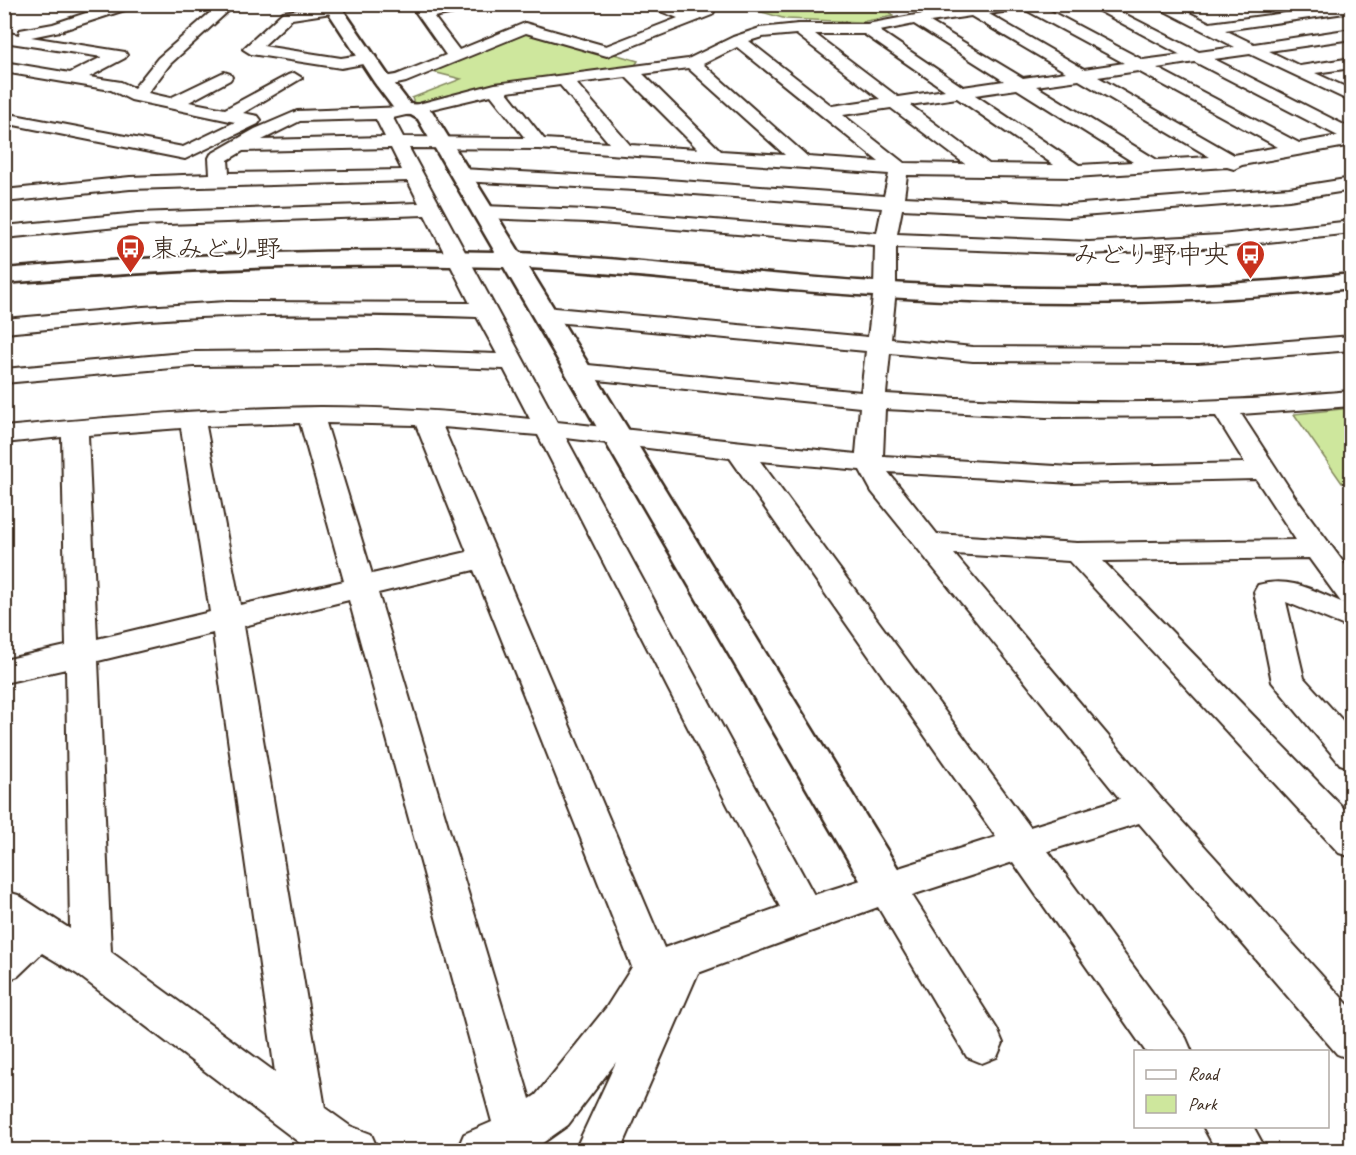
<svg xmlns="http://www.w3.org/2000/svg" width="1356" height="1155" viewBox="0 0 1356 1155" font-family="Caveat,'Klee One',sans-serif">
<rect width="100%" height="100%" fill="#fff"/>
<filter id="ink" filterUnits="userSpaceOnUse"><feTurbulence type="fractalNoise" baseFrequency=".0167" numOctaves="2"/><feDisplacementMap in="SourceGraphic" scale="12" xChannelSelector="R" yChannelSelector="G"/><feConvolveMatrix kernelMatrix="1 2 1 2 8 2 1 2 1" color-interpolation-filters="sRGB"/></filter>
<g filter="url(#ink)">
<!-- green -->
<path fill="#cee79d" stroke="#84885e" stroke-width="1.5" d="M738 5H885L893 16 861 22 786 19Z
M528 29 638 61 634 67 415 106 412 98 461 79 429 71Z
M1351 408V483H1342L1294 414Z"/>
<g fill="none" stroke-linecap="round" stroke-linejoin="round">
<defs>
<path id="street" d="M113 4H136L134 7 60 31 31 37 125 52 127 55 125 58 89 77 121 82 134 88 158 58 220 4H236L170 64 148 93 170 98 224 72 230 74 232 77 230 80 189 102 225 109 288 75 294 73 302 78 243 113 258 116 261 120 258 124 185 159 4 123V113L183 147 235 122 131 100 111 90 4 72V62L70 73 102 57 4 42V32L19 35 20 30 53 24Z
M410 4H425L429 10 455 4H486L484 7 434 17 459 50 525 23 606 46 678 18 642 4H665L691 13 707 8 714 12 712 15 607 56 526 33 406 82 383 87 377 86 375 82 377 78 396 75 446 55Z
M992 4H1037L1143 60 1181 55 1086 4H1105L1199 52 1235 47 1151 4H1171L1210 23 1352 4V12L1225 30 1254 44 1352 29V39L1269 51 1300 66 1352 58V68L1315 73 1352 90V102L1250 54 1214 59 1352 129V145L1242 165 1234 169 1227 167 1075 177 907 175 904 197 1069 205 1289 188 1352 178V190L1289 200 1069 217 902 209 897 234 1089 242 1221 235 1352 221V233L1221 247 1089 254 896 247V289L891 339 973 347 1198 348 1352 336V350L1198 362 973 361 890 353 886 394C998 401 1112 405 1224 400 1266 399 1309 394 1352 391V406L1241 414 1295 497 1352 574V605L1342 602 1352 607V629L1286 602 1304 678 1352 731V768L1340 764 1272 682 1254 592 1258 585C1289 576 1313 590 1341 602L1309 558 1103 561 1352 817V857L1339 853 1069 561 954 554 1159 796 1352 1009V1060L1337 1054 1139 823 1048 851 1186 1038 1192 1052H1146L1013 862 912 895 997 1029 1003 1043 997 1057 982 1063 967 1057 878 907 698 973 621 1150H575L616 1062 568 1125 534 1149 457 1150 464 1134 492 1122 349 600 244 626 325 1108 350 1126 371 1134 378 1150H309L77 974 42 953 18 976 4 981V937L10 932 4 929V891L18 895 70 929 66 669 4 683V660L66 646 62 437 4 443V427C110 417 215 408 321 407 391 407 460 412 530 419L504 369 377 364 194 366 4 383V369L194 352 377 350 497 354 477 317C385 314 292 313 200 317 134 320 69 327 4 333V319L143 307 227 302 470 303 425 215 138 225 4 238V226L138 213 419 203 408 181 130 189 4 202V190L130 177 210 174 209 158 211 154 255 129 297 111 407 107 495 84 688 59 733 37 760 28 798 24H867L916 15ZM1024 9 1124 63 1084 69 989 14ZM971 16 1066 72 1023 78 930 22ZM914 24 1004 81 963 87 880 31ZM796 34 880 99 832 106 749 41 762 37ZM815 34H864L945 90 898 97ZM737 47 879 162 808 157 703 64ZM1195 62 1338 136 1299 143 1157 68ZM688 68 785 155 721 151 643 74ZM1138 71 1278 147 1234 155 1098 77ZM626 77 698 149 630 145 576 83ZM1079 80 1210 157 1157 160 1036 86ZM560 85 609 143 544 139 507 92ZM1017 89 1133 162 1079 165 975 95ZM491 95 525 138 403 137 393 118ZM957 98 1054 165 989 164 910 105ZM891 108 965 164 904 163 843 115ZM376 119 385 137 262 140 300 121ZM391 148 402 170 229 173 228 160 243 151ZM409 148 539 149 889 174 884 196 654 179 461 169 454 171 451 175 454 179 461 181 654 191 882 208 877 233 588 210 482 206 475 208 472 212 475 216 482 218 588 222 875 245 874 289 868 337 544 307 536 309 533 314 536 319 544 321 866 351 861 392 578 364 569 366 566 371 569 376 578 378 860 407 856 454 557 422ZM885 409 1046 417 1216 416 1245 463 1072 467 883 456ZM300 423 344 581 240 605 206 426ZM326 423 416 425 467 552 372 574ZM443 427 538 435 780 907 664 948ZM181 428 210 612 97 639 88 435ZM566 438 730 458 996 837 814 895ZM760 461 860 470 872 492 1120 799 1030 827ZM888 472 1072 483 1256 479 1296 540 1077 543 937 534ZM474 570 632 967 606 1008 536 1095 530 1099 378 593ZM213 633 275 1072 111 952 98 661Z
M333 5 340 9 338 12 292 19 263 46 341 58 368 54 376 59 374 62 341 68 251 54 243 49 283 12Z
M1203 1126H1253L1266 1150H1216Z"/>
<path id="secondary" d="M323 4H339L390 78 410 104 421 105 432 111 520 253C633 259 745 273 858 281 1023 292 1187 291 1352 274V288C1187 306 1023 307 858 295 748 288 639 274 529 268L902 875 908 888 902 901 887 906 872 901 504 267C337 262 171 269 4 283V269C168 255 331 248 495 252L418 119 411 115 398 114 374 82Z"/>
</defs>
<!-- street casing -->
<use href="#street" stroke="#3b2a1e" stroke-width="4"/>
<!-- secondary casing -->
<use href="#secondary" stroke="#3b2a1e" stroke-width="5"/>
<!-- street -->
<use href="#street" fill="#fff" fill-rule="evenodd"/>
<!-- secondary -->
<use href="#secondary" fill="#fff" fill-rule="evenodd"/>
</g>
</g>
<!-- icons -->
<defs>
<symbol id="bus-pin" viewBox="-11 -11 22 30"><path d="M0 17L-7.5 6A9.5 9.5 0 1 1 7.5 6Z" fill="#c8321e" stroke="#fff"/><path d="M-5-6H5V4H4V6H2V4H-2V6H-4V4H-5ZM-3.5-4V0h7V-4ZM-3.5 1.2v1.5H-2V1.2ZM2 1.2v1.5H3.5V1.2Z" fill="#fff"/></symbol>
</defs>
<g fill-rule="evenodd">
<use href="#bus-pin" x="114" y="232" width="33" height="45"/>
<use href="#bus-pin" x="1234" y="238" width="33" height="45"/>
</g>
<g text-anchor="middle" stroke-width="4.5" stroke-linejoin="round" paint-order="stroke">
<!-- far-poi labels -->
<g font-size="26" fill="#3b2a1e" stroke="#fff" text-anchor="start">
<text x="151" y="257">東みどり野</text>
<text x="1229" y="263" text-anchor="end">みどり野中央</text>
</g>
</g>
<!-- margin -->
<rect width="1356" height="1155" fill="none" stroke="#fff" stroke-width="24"/>
<rect x="12" y="12" width="1332" height="1131" fill="none" stroke="#3b2a1e" stroke-width="2" filter="url(#ink)"/>
<!-- legend -->
<rect x="1134" y="1050" width="195" height="78" fill="#ffffff" stroke="#b1aaa5" stroke-width="1.5"/>
<rect x="1146" y="1070" width="30" height="9" fill="#ffffff" stroke="#b1aaa5" stroke-width="1.5"/>
<text x="1188" y="1080" font-size="18" fill="#3b2a1e">Road</text>
<rect x="1146" y="1095" width="30" height="18" fill="#cee79d" stroke="#b1aaa5" stroke-width="1.5"/>
<text x="1188" y="1110" font-size="18" fill="#3b2a1e">Park</text>
</svg>
